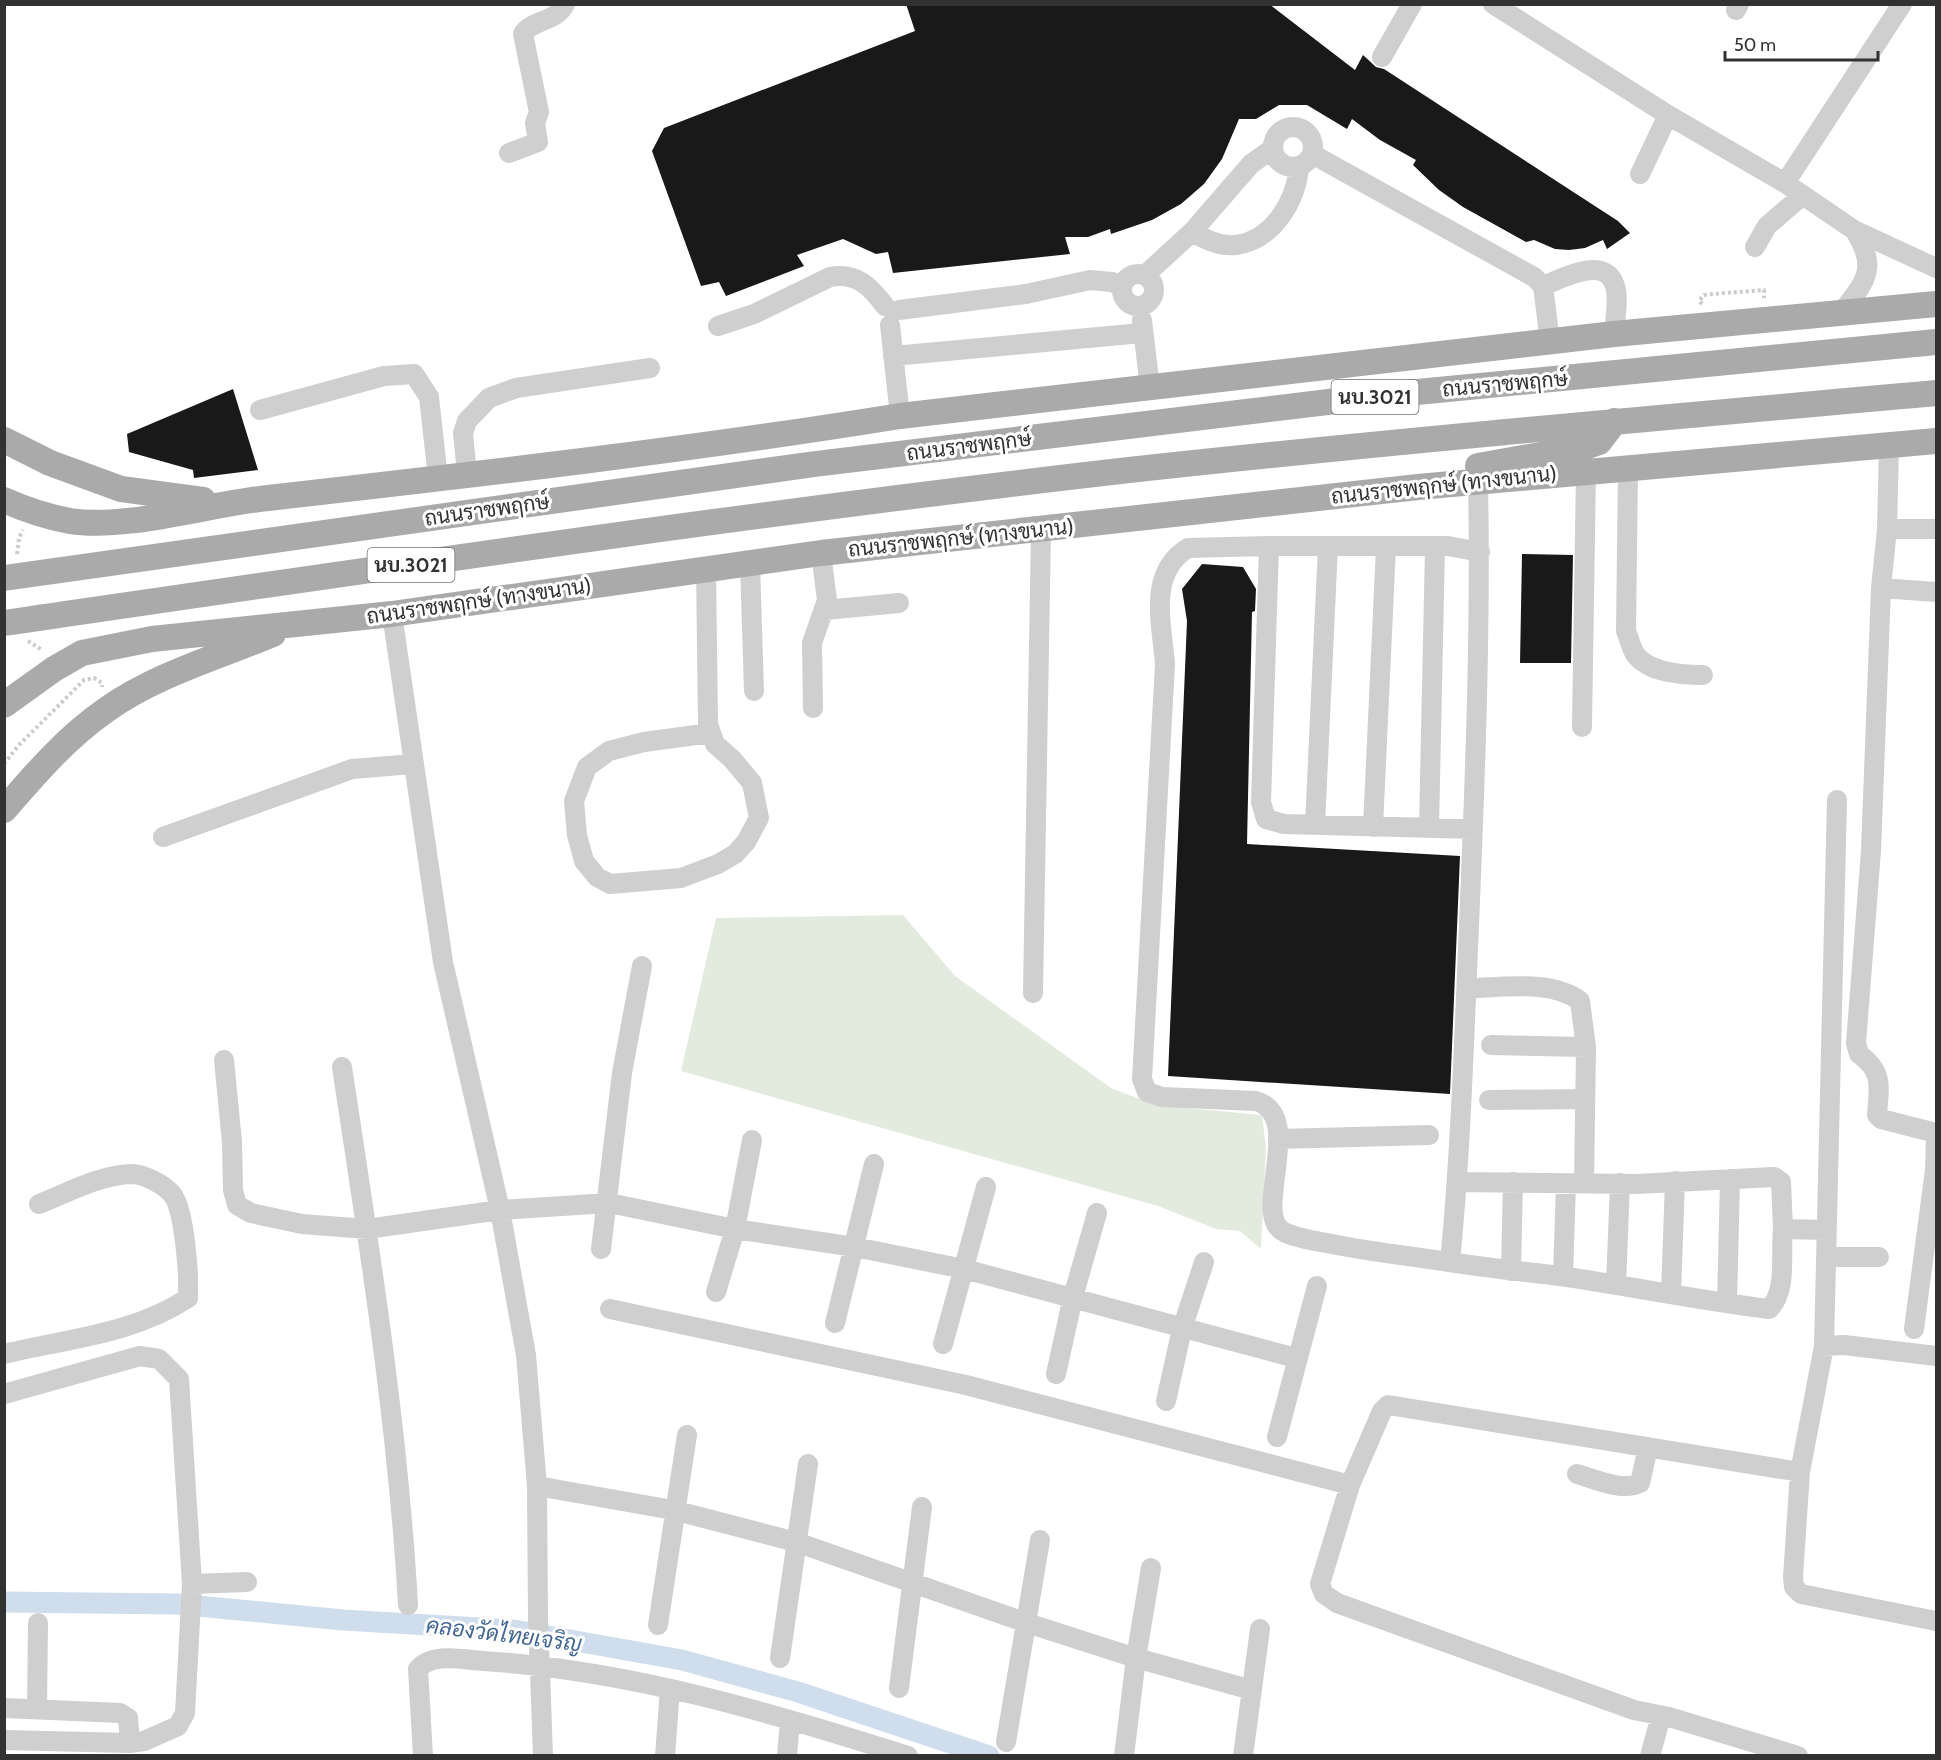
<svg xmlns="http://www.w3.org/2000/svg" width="1941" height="1760" viewBox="0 0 1941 1760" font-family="Cabin,Sarabun,sans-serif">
<rect width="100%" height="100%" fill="#fff"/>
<!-- green -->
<path fill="#e3ebdf" d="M903 915 955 976 1111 1088 1155 1105 1262 1115 1266 1148 1261 1249 1240 1231 1216 1229 1158 1206 681 1071 716 918Z"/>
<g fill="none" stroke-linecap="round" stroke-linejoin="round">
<!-- canal -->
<path stroke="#cfddec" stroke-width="21" d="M4 1602 177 1604 343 1620 514 1630 682 1660 798 1692 989 1756"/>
</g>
<!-- building -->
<path fill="#191919" d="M906 4H1269L1355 70 1363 55 1376 67 1384 69 1618 221 1630 233 1607 249 1603 240 1585 248 1569 250 1555 249 1534 240 1526 242 1463 207 1439 190 1413 165 1416 160 1380 140 1352 119 1347 129 1307 105H1279L1256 119H1239L1222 159 1204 184 1181 204 1152 220 1111 234 1110 229 1088 237H1065L1070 254 893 273 888 252 876 254 843 239 797 255 804 266 726 296 719 282 701 286 652 151 664 128 915 31Z
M233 389 258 470 194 478 193 470 129 452 127 434Z
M1522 554 1573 555 1571 663H1520Z
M1202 564 1243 567 1256 589 1255 611 1252 612 1247 844 1460 856 1450 1094 1168 1076 1187 621 1182 589Z"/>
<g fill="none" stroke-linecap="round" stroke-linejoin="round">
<!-- path -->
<path stroke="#ccc" stroke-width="4" stroke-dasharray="3 3" stroke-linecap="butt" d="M1702 304 1699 301 1704 295 1712 294 1764 290V298
M17 554 19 538 23 530
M28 641 42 650
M4 764 18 746 84 680 94 678 102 683V687"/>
<!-- minor -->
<path stroke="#cfcfcf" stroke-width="20" d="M1493 4 1668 115 1785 183 1854 230 1936 268
M1736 10 1739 4
M1382 57 1412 4
M1273 147a20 20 0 1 1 40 0a20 20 0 1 1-40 0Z
M509 153 538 142 535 123 539 112 523 34C532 19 556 23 565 4
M1312 154 1534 277 1543 286 1550 342
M1640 174 1668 115
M1785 183 1902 4
M1192 232C1204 239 1222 247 1236 245 1273 240 1296 201 1299 167
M1755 247 1767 226 1803 195
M1122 290a16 16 0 1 1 32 0a16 16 0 1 1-32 0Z
M1145 275 1192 232 1251 164 1272 149
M1543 286C1561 279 1606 254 1615 286 1619 299 1615 320 1614 334
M899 310 1026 294 1090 280 1112 282 1122 287
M1840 314C1866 282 1879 267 1854 230
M1142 320 1150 388
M890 325 900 416
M718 326 754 314 830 277C856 272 870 286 885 306
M893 356 1142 333
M260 410 384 376 414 374 429 397 438 478
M1889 445 1887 529 1881 588 1871 851 1856 1043 1859 1054C1884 1072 1879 1087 1877 1115L1881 1119 1936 1133
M1628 468 1626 631C1629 638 1631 647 1635 654 1649 673 1681 675 1703 675
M467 474 463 433 467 421 489 398 516 388 650 368
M1887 529H1936
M1269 546 1261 802 1266 819 1284 824 1473 829
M1480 552 1448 546H1269L1188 548C1147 573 1162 624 1165 664L1142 1079 1147 1092 1162 1097 1256 1101C1307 1116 1250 1216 1284 1232 1298 1239 1317 1241 1332 1244 1371 1252 1410 1256 1449 1262 1488 1268 1528 1272 1567 1277 1634 1287 1702 1301 1769 1309 1788 1291 1780 1253 1783 1229L1825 1230
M750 563 754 691
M706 568 708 724 711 733 715 744 732 759 752 783 759 818 746 842 735 854 718 864 681 878 610 884 597 877 584 861 577 835 574 801 587 767 609 751 644 742 711 733
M1881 588 1936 592
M825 610 899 603
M392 614 443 962 500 1210 526 1355 537 1486 538 1617 543 1756
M813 708 812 643 827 600 821 553
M1582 727 1586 471
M1837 800 1824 1346 1800 1472 1793 1577 1794 1587 1801 1594 1936 1621
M1315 825 1328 546
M1373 827 1386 547
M1429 828 1435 547
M163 837 352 769 413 764
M1467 988C1502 988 1551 979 1580 1001L1586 1047 1584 1182
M1033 993 1041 530
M1491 1045 1586 1047
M224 1060 232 1142 233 1190 237 1205 251 1213 302 1224 367 1229 500 1210 609 1203 735 1229 855 1247 964 1269 1296 1358
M342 1067C369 1246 398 1424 408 1605
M1489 1100 1585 1099
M1278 1139 1429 1135
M1458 1182 1636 1184 1774 1177 1781 1182 1783 1229
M601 1249 622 1073 642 966
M1827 1257H1879
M1450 1262C1461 1150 1464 1038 1469 926 1475 778 1481 629 1478 481
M1511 1271 1513 1182
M1563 1277 1566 1183
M1616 1285 1620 1183
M716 1292 735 1229 752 1140
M1671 1294 1675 1181
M1727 1303 1730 1179
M610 1309 966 1385 1350 1485
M835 1323 874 1164
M1914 1329 1935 1170 1936 1135
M943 1344 986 1187
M1824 1346 1844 1345 1936 1356
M4 1354C66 1339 134 1334 188 1298 189 1276 185 1210 172 1194 163 1184 144 1174 131 1174 100 1175 67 1193 39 1204
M1056 1374 1073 1297 1097 1213
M4 1394 140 1356 159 1359 179 1379 192 1584 247 1582
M1166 1401 1182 1329 1204 1262
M1277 1437 1317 1286
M1577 1474C1594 1479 1623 1492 1640 1483L1648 1447
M537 1486 673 1510 796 1542 1027 1623 1136 1658 1252 1690
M658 1625 687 1435
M780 1658 808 1464
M899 1688 922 1507
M4 1708 120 1713 128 1718 130 1743
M37 1709 38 1623
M4 1740 130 1743 144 1741 178 1726 185 1713 192 1584
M1006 1742 1040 1540
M423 1756 418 1669C433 1652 463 1660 483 1661 628 1670 770 1712 908 1756
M665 1756 670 1689
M787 1756 790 1720
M1124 1756 1136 1658 1151 1568
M1243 1756 1260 1629
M1650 1756 1661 1716
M1798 1756 1669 1717 1634 1710 1337 1603 1324 1594 1320 1584 1350 1485 1382 1411 1388 1405 1800 1472"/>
<!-- major -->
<path stroke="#aaa" stroke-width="26" d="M4 440 50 463 121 489 203 500
M1478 466 1585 447 1599 442 1615 421
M4 500C24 509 49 517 70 521 126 530 209 504 268 498 479 474 690 450 900 416L1614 334 1936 304
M4 578 815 464 1386 395 1936 342
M4 623C382 568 759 512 1138 469 1404 440 1670 417 1936 393
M4 705 54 669 82 653 152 639 392 614 821 553 1418 487 1936 441
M4 810C36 773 66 738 106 710 155 675 218 657 273 634"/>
</g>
<g text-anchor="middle" stroke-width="6" stroke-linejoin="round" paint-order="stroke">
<!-- shield labels -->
<g fill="#fff" stroke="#707070" stroke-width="1.5">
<rect x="1331.5" y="380" width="87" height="34" rx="4.5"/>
<rect x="367.5" y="548" width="87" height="34" rx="4.5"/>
</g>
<g font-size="20" font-weight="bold" fill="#323232">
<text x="1375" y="404">นบ.3021</text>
<text x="411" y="572">นบ.3021</text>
</g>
<!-- street labels -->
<g font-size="21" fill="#323232" stroke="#fff">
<text transform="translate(1505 384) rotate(-5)" y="7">ถนนราชพฤกษ์</text>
<text transform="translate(969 446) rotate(-7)" y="7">ถนนราชพฤกษ์</text>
<text transform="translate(1444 485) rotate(-6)" y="7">ถนนราชพฤกษ์ (ทางขนาน)</text>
<text transform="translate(487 510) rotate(-8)" y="7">ถนนราชพฤกษ์</text>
<text transform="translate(961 538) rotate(-6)" y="7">ถนนราชพฤกษ์ (ทางขนาน)</text>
<text transform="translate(479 601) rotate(-8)" y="7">ถนนราชพฤกษ์ (ทางขนาน)</text>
</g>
<!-- water labels -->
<g font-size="22" font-style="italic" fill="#426793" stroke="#fff">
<text transform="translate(504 1634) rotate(7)" y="8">คลองวัดไทยเจริญ</text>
</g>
</g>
<!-- border -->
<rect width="1941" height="1760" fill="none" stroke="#323232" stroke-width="12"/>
<!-- scale -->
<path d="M1725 51v9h153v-9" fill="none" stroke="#323232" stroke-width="3"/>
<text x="1734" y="51" font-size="18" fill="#323232" stroke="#ffffff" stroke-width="4.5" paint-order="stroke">50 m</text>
</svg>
